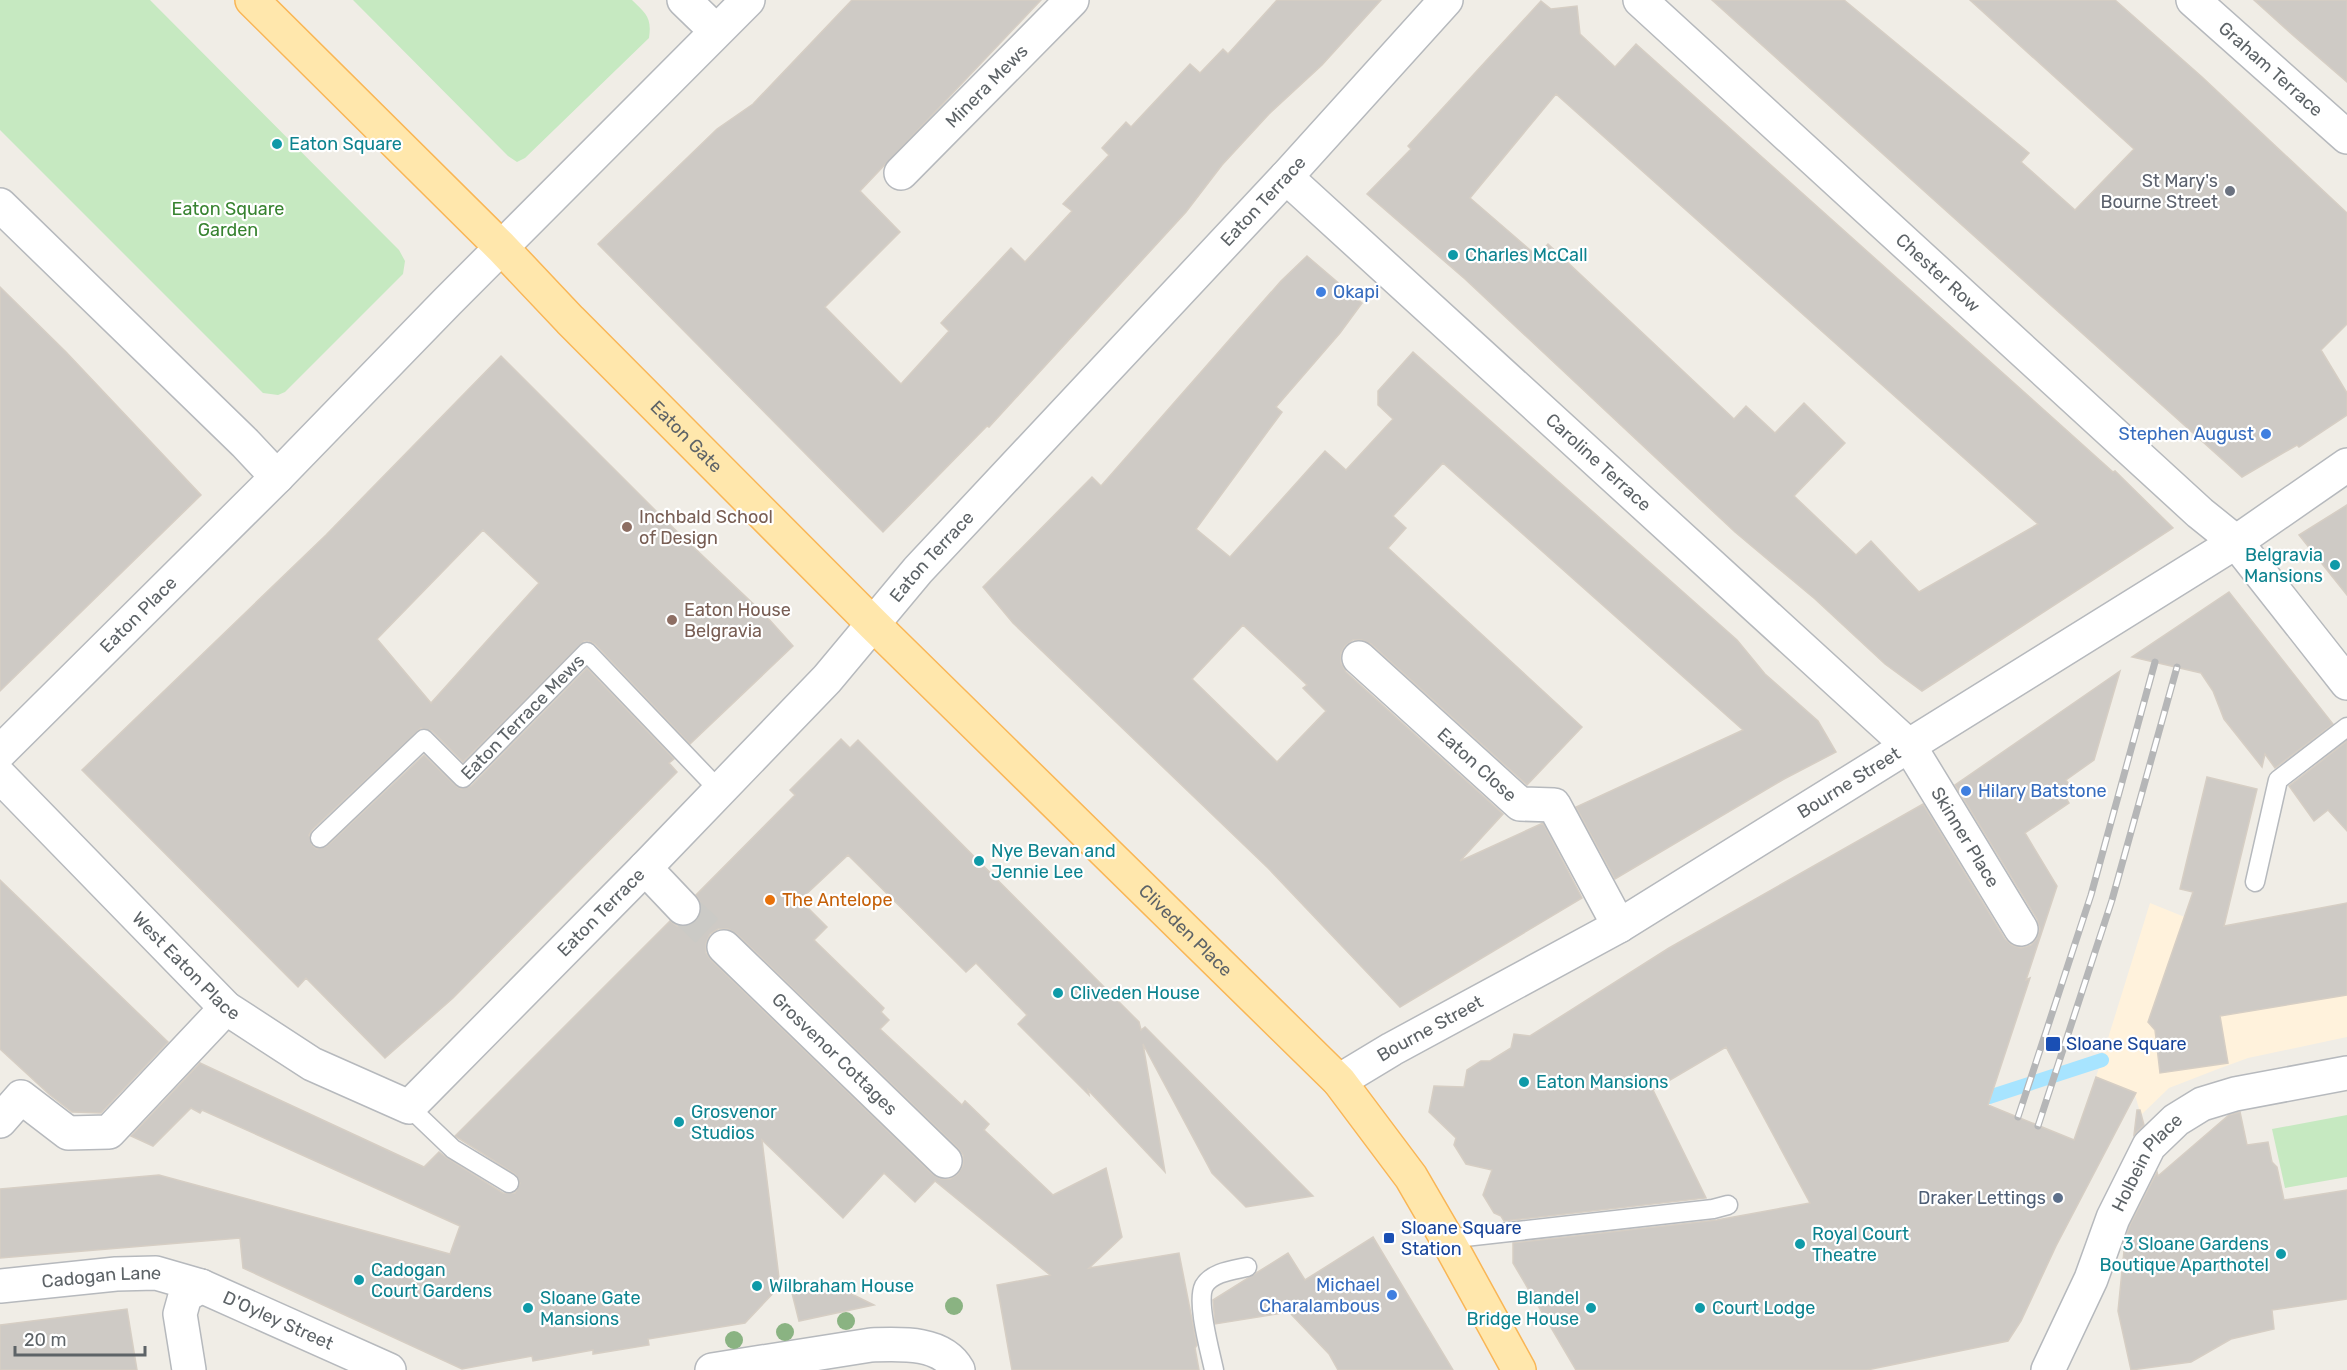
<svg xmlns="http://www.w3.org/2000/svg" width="2347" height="1370" viewBox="0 0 2347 1370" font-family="Rubik,sans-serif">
<rect width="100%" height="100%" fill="#f0ede6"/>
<!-- commercial -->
<path fill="#fff2dc" d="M2150 903 2212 928 2347 903V1037L2248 1058 2218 1069 2169 1088 2141 1115 2134 1092 2096 1077Z"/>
<!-- green -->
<path fill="#c6e9c1" d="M0 0H150L399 250 405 261 403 274 285 392 278 395 263 393 0 130Z
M353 0H632C646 14 652 17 649 38L525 158 517 162 508 156Z
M2347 1115V1177L2285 1188 2272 1129Z"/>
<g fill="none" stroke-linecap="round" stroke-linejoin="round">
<!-- stream -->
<path stroke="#a7e4ff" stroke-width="14" d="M1989 1097 2102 1060"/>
</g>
<!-- building -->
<path fill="#cecac5" stroke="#d6cec4" stroke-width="1.5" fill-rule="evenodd" d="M852 0H1041L860 191 900 232 825 307 901 384 949 331 941 323 1011 248 1025 262 1072 211 1063 204 1109 155 1102 148 1126 122 1131 127 1190 64 1200 73 1223 49 1228 54 1277 0H1381L1322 65 1269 114 1222 165 1186 212 989 427 987 426 883 532 598 244 717 129 753 104Z
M1712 0H1844L2029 153 2021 162 2075 210 2134 149 1970 0H2115L2202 77 2347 213V324L2321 350 2347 393V415L2299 447 2297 445 2242 477Z
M2254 0H2347V82L2295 37Z
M1541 1 1551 9 1577 6 1580 34 1615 67 1636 44 2113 472 2115 471 2173 528 1922 691 1885 664 1815 599 1735 532 1465 279 1367 194 1411 149 1408 146ZM1556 94 1862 367 2038 524 1919 592 1871 541 1856 555 1794 496 1845 443 1804 403 1775 433 1746 406 1734 419 1548 244 1537 256 1470 198Z
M1307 256 1362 303 1340 333 1276 407 1282 412 1196 529 1230 557 1325 451 1346 470 1393 419 1378 405V391L1413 352 1737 640 1765 674 1818 721 1836 752 1784 779 1615 879 1576 807 1743 730 1443 463 1393 516 1406 528 1388 548 1582 727 1527 785 1371 644 1362 640H1353L1345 646 1341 653V663L1346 672 1503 814 1460 861 1543 823 1582 898 1400 1007 1268 868 1013 623 983 587 1092 477 1101 486 1281 281ZM1243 625 1307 685 1303 688 1326 711 1277 762 1192 679Z
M0 287 66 352 201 495 0 691Z
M501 356 666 521 767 617 793 646 690 744 595 644 589 641H584L463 762 432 731 421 728 312 830 309 835 312 845 317 849 327 846 424 755 456 786 461 789 471 786 587 668 674 759 669 763 677 772 453 998 385 1058 306 978 298 987 82 770 326 535ZM483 530 539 583 431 703 377 639Z
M2347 505V595L2299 535Z
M2229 592 2333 724 2275 768 2265 754 2262 767 2224 719 2213 691 2201 673 2132 657Z
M2120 671 2094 760 2066 780 2074 792 2066 798 2069 803 2025 833 2057 886 2026 980 2030 978 1988 1105 2074 1140 2096 1077 2136 1093 2056 1246 2021 1321 2008 1341 1867 1370H1576L1513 1263V1243L1717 1220 1810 1203 1726 1047 1653 1090 1706 1198 1504 1221 1501 1216 1494 1213 1483 1195 1492 1170 1466 1164 1454 1145 1456 1138 1429 1112 1434 1086 1464 1087 1467 1070 1481 1061H1490L1511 1048 1514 1034 1530 1036 1669 948 1923 804 2005 939 2012 945 2021 948 2031 945 2037 938 2040 929 2037 919 1955 785Z
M841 739 850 748 858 740 1139 1022 1141 1030 1145 1027 1313 1196 1246 1207 1212 1173 1143 1044 1165 1172 1088 1090 1089 1095 1018 1024 1027 1015 976 963 966 972 848 855 800 900 827 927 814 940 884 1008 881 1012 889 1020 880 1029 962 1105 965 1101 989 1124 984 1130 1053 1195 1106 1168 1122 1237 1089 1268 1179 1253 1197 1345 1195 1348 1199 1370H1012L997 1285 1050 1275 935 1181 915 1202 884 1173 843 1218 762 1140 780 1286 745 1323 648 1339 649 1345 593 1354V1350L533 1361 532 1356 462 1369 243 1268 240 1238 0 1258V1189L159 1175 450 1254 460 1226 202 1110 200 1113 191 1108 153 1146 131 1136 200 1063 424 1167 439 1152 447 1158 503 1193H515L520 1183 515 1174 455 1136 670 921 677 926H687L696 921 701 913V904L696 895 795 795 790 790ZM718 929H728L737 934 958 1148 963 1155V1165L958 1174 950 1179H941L932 1174 711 960 706 953V943L710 934Z
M2347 741V831L2328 810 2314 821 2289 786Z
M2207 777 2257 789 2224 926 2347 903V995L2220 1016 2228 1063 2160 1073 2155 1030 2148 1022 2193 892 2180 889Z
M0 880 168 1042 101 1113 72 1112 50 1095 0 1049Z
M2137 1110H2140L2144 1125 2134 1135Z
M2240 1112 2247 1145 2268 1142 2272 1162 2277 1167 2284 1200 2347 1190V1299L2272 1310 2274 1329 2231 1339 2191 1362 2131 1370 2118 1311 2125 1241 2130 1225 2157 1172 2158 1176 2229 1115Z
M1373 1237 1453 1370H1338L1329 1354 1289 1312 1215 1324 1213 1300 1288 1253 1305 1280Z
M823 1280 874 1305 799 1321 790 1285Z
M127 1309 137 1370H0V1325Z"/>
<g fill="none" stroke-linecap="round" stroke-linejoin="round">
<!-- minor-tunnel -->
<path stroke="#cbcac6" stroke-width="33" stroke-dasharray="33 16" stroke-linecap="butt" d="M683 908 724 947"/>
<defs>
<g id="service">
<path id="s1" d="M320 838 424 739 463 778 587 652 720 791"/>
<path d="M2255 882 2278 780 2347 727"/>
<path d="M409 1107 453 1149 509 1183"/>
<path d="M1447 1239 1713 1209 1728 1205"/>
<path d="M1214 1370C1210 1351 1196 1302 1204 1286 1212 1272 1234 1270 1247 1267"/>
</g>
<g id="minor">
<path d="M684 0 716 31"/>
<path id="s2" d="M1640 0 2200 513 2236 542 2347 683"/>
<path id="s3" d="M2193 0 2347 137"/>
<path id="s4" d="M901 173 1072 0"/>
<path id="s5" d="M1286 177 1910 747 2021 929"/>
<path d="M0 205 245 443 277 477"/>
<path id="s6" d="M1359 658 1520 804 1554 805 1619 926"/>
<path id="s7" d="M0 752 277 477 447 302 748 0"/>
<path id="s8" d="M0 776 226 1008 312 1064 409 1107 645 868 827 679 918 570 1286 177 1446 0"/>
<path d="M645 868 683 908"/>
<path id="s9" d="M724 947 945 1161"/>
<path id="s10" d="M1339 1081 1392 1049 1619 926 2236 542 2347 465"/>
<path d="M0 1121 21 1097 68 1133 109 1132 226 1008"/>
<path id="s11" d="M0 1286 116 1274 156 1273 201 1286 389 1370"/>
<path d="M189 1370 180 1314 185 1296 201 1286"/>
<path d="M712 1370 871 1345C899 1344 942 1341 958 1370"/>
<path id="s12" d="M2048 1370 2091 1279 2113 1218 2149 1146 2176 1120 2202 1104 2235 1094 2347 1073"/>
</g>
<g id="primary">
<path id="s13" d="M252 0 501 247 570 320 873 624 1339 1081 1411 1177 1447 1239 1519 1370"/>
</g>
</defs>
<!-- service casing -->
<use href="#service" stroke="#b6b9bd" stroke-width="21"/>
<!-- minor casing -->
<use href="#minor" stroke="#b6b9bd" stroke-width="36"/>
<!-- primary casing -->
<use href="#primary" stroke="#f9b656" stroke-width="36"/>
<!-- service -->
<use href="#service" stroke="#fff" stroke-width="18"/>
<!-- minor -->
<use href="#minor" stroke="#fff" stroke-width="33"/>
<!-- primary -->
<use href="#primary" stroke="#ffe7ac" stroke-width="33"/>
<defs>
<path id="rail" d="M2018 1117 2091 895 2155 662
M2038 1126 2112 900 2177 667"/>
</defs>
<!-- rail casing -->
<use href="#rail" stroke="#b5b6b7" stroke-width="7"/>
<!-- rail -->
<use href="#rail" stroke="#fff" stroke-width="4.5" stroke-dasharray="14" stroke-linecap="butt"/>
</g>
<!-- trees -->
<g fill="#8ab382">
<circle cx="954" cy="1306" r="9"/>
<circle cx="846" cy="1321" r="9"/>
<circle cx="785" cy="1332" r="9"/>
<circle cx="734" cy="1340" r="9"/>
</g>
<!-- markers -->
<g fill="#0f9aa8" stroke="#fff" stroke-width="2">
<circle cx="277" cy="144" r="6"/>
<circle cx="1453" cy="255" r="6"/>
<circle cx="2335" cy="565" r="6"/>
<circle cx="979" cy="861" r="6"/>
<circle cx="1058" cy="993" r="6"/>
<circle cx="1524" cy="1082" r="6"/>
<circle cx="679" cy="1122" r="6"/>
<circle cx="1800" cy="1244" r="6"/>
<circle cx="2281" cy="1254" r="6"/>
<circle cx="359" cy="1280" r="6"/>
<circle cx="757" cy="1286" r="6"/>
<circle cx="528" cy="1308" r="6"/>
<circle cx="1591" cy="1308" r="6"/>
<circle cx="1700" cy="1308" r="6"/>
</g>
<circle fill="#6b7280" stroke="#fff" stroke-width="2" cx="2230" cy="191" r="6"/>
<g fill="#3f7fe0" stroke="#fff" stroke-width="2">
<circle cx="1321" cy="292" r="6"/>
<circle cx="2266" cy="434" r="6"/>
<circle cx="1966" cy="791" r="6"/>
<circle cx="1392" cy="1295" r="6"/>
</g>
<g fill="#8d6e63" stroke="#fff" stroke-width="2">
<circle cx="627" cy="527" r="6"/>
<circle cx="672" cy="620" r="6"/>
</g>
<circle fill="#e8710a" stroke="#fff" stroke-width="2" cx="770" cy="900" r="6"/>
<g fill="#1a4fb4" stroke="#fff" stroke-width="2">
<rect x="2045" y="1036" width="16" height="16" rx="3"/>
<rect x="1383" y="1232" width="12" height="12" rx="3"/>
</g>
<circle fill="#5c6f8a" stroke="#fff" stroke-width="2" cx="2058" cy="1198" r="6"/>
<g text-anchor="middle" stroke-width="4.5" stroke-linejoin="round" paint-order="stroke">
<!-- street labels -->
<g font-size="18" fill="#5d6367" stroke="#fff">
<text dy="6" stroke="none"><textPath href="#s3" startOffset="104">Graham Terrace</textPath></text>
<text dy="6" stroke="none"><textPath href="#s4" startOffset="122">Minera Mews</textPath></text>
<text dy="6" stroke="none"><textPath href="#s8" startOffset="1778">Eaton Terrace</textPath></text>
<text dy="6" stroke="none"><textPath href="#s2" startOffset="404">Chester Row</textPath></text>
<text dy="6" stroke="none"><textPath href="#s13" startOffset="616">Eaton Gate</textPath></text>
<text dy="6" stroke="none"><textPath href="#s5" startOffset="423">Caroline Terrace</textPath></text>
<text dy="6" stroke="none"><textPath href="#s8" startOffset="1292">Eaton Terrace</textPath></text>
<text dy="6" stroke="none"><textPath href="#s7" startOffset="195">Eaton Place</textPath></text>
<text dy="6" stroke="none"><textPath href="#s1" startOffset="284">Eaton Terrace Mews</textPath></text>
<text dy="6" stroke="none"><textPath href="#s6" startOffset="159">Eaton Close</textPath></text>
<text dy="6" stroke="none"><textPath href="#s10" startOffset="591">Bourne Street</textPath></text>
<text dy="6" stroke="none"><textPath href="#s5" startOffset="951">Skinner Place</textPath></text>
<text dy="6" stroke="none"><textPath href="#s8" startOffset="806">Eaton Terrace</textPath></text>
<text dy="6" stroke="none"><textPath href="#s13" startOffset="1318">Cliveden Place</textPath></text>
<text dy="6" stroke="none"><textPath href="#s8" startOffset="266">West Eaton Place</textPath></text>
<text dy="6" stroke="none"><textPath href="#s10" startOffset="105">Bourne Street</textPath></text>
<text dy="6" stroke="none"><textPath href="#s9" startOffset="154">Grosvenor Cottages</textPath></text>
<text dy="6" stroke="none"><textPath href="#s12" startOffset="231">Holbein Place</textPath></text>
<text dy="6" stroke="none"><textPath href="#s11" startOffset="102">Cadogan Lane</textPath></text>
<text dy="6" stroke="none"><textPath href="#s11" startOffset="288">D'Oyley Street</textPath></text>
</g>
<!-- culture labels -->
<g font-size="18" fill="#0d838f" stroke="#fff" text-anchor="start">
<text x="289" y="150">Eaton Square</text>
<text x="1465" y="261">Charles McCall</text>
<text x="2323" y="561" text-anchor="end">Belgravia<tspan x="2323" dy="21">Mansions</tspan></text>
<text x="991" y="857">Nye Bevan and<tspan x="991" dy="21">Jennie Lee</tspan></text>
<text x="1070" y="999">Cliveden House</text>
<text x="1536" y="1088">Eaton Mansions</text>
<text x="691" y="1118">Grosvenor<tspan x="691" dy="21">Studios</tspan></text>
<text x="1812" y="1240">Royal Court<tspan x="1812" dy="21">Theatre</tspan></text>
<text x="2269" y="1250" text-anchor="end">3 Sloane Gardens<tspan x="2269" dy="21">Boutique Aparthotel</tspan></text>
<text x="371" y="1276">Cadogan<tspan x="371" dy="21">Court Gardens</tspan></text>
<text x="769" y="1292">Wilbraham House</text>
<text x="540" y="1304">Sloane Gate<tspan x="540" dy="21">Mansions</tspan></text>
<text x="1579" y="1304" text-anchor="end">Blandel<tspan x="1579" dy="21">Bridge House</tspan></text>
<text x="1712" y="1314">Court Lodge</text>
</g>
<!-- worship labels -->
<g font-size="18" fill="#5b616d" stroke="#fff" text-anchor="end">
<text x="2218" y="187">St Mary's<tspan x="2218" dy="21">Bourne Street</tspan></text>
</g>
<!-- park labels -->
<g font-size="18" fill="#378330" stroke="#fff">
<text x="228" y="215">Eaton Square<tspan x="228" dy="21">Garden</tspan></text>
</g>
<!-- shop labels -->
<g font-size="18" fill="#366cbe" stroke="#fff" text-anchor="start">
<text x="1333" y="298">Okapi</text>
<text x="2254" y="440" text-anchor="end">Stephen August</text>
<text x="1978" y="797">Hilary Batstone</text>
<text x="1380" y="1291" text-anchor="end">Michael<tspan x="1380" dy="21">Charalambous</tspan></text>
</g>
<!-- education labels -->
<g font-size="18" fill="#785e54" stroke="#fff" text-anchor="start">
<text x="639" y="523">Inchbald School<tspan x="639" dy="21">of Design</tspan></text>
<text x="684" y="616">Eaton House<tspan x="684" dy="21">Belgravia</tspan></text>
</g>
<!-- food labels -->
<g font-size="18" fill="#c56008" stroke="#fff" text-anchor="start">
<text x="782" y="906">The Antelope</text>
</g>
<!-- transit labels -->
<g font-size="18" fill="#164399" stroke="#fff" text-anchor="start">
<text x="2066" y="1050">Sloane Square</text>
<text x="1401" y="1234">Sloane Square<tspan x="1401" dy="21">Station</tspan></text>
</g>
<!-- service labels -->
<g font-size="18" fill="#4e5e75" stroke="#fff" text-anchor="end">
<text x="2046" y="1204">Draker Lettings</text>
</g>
</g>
<!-- scale -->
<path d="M15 1346v9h130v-9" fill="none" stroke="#5d6367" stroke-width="3"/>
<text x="24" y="1346" font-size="18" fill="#5d6367" stroke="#ffffff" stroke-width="4.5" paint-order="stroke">20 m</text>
</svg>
